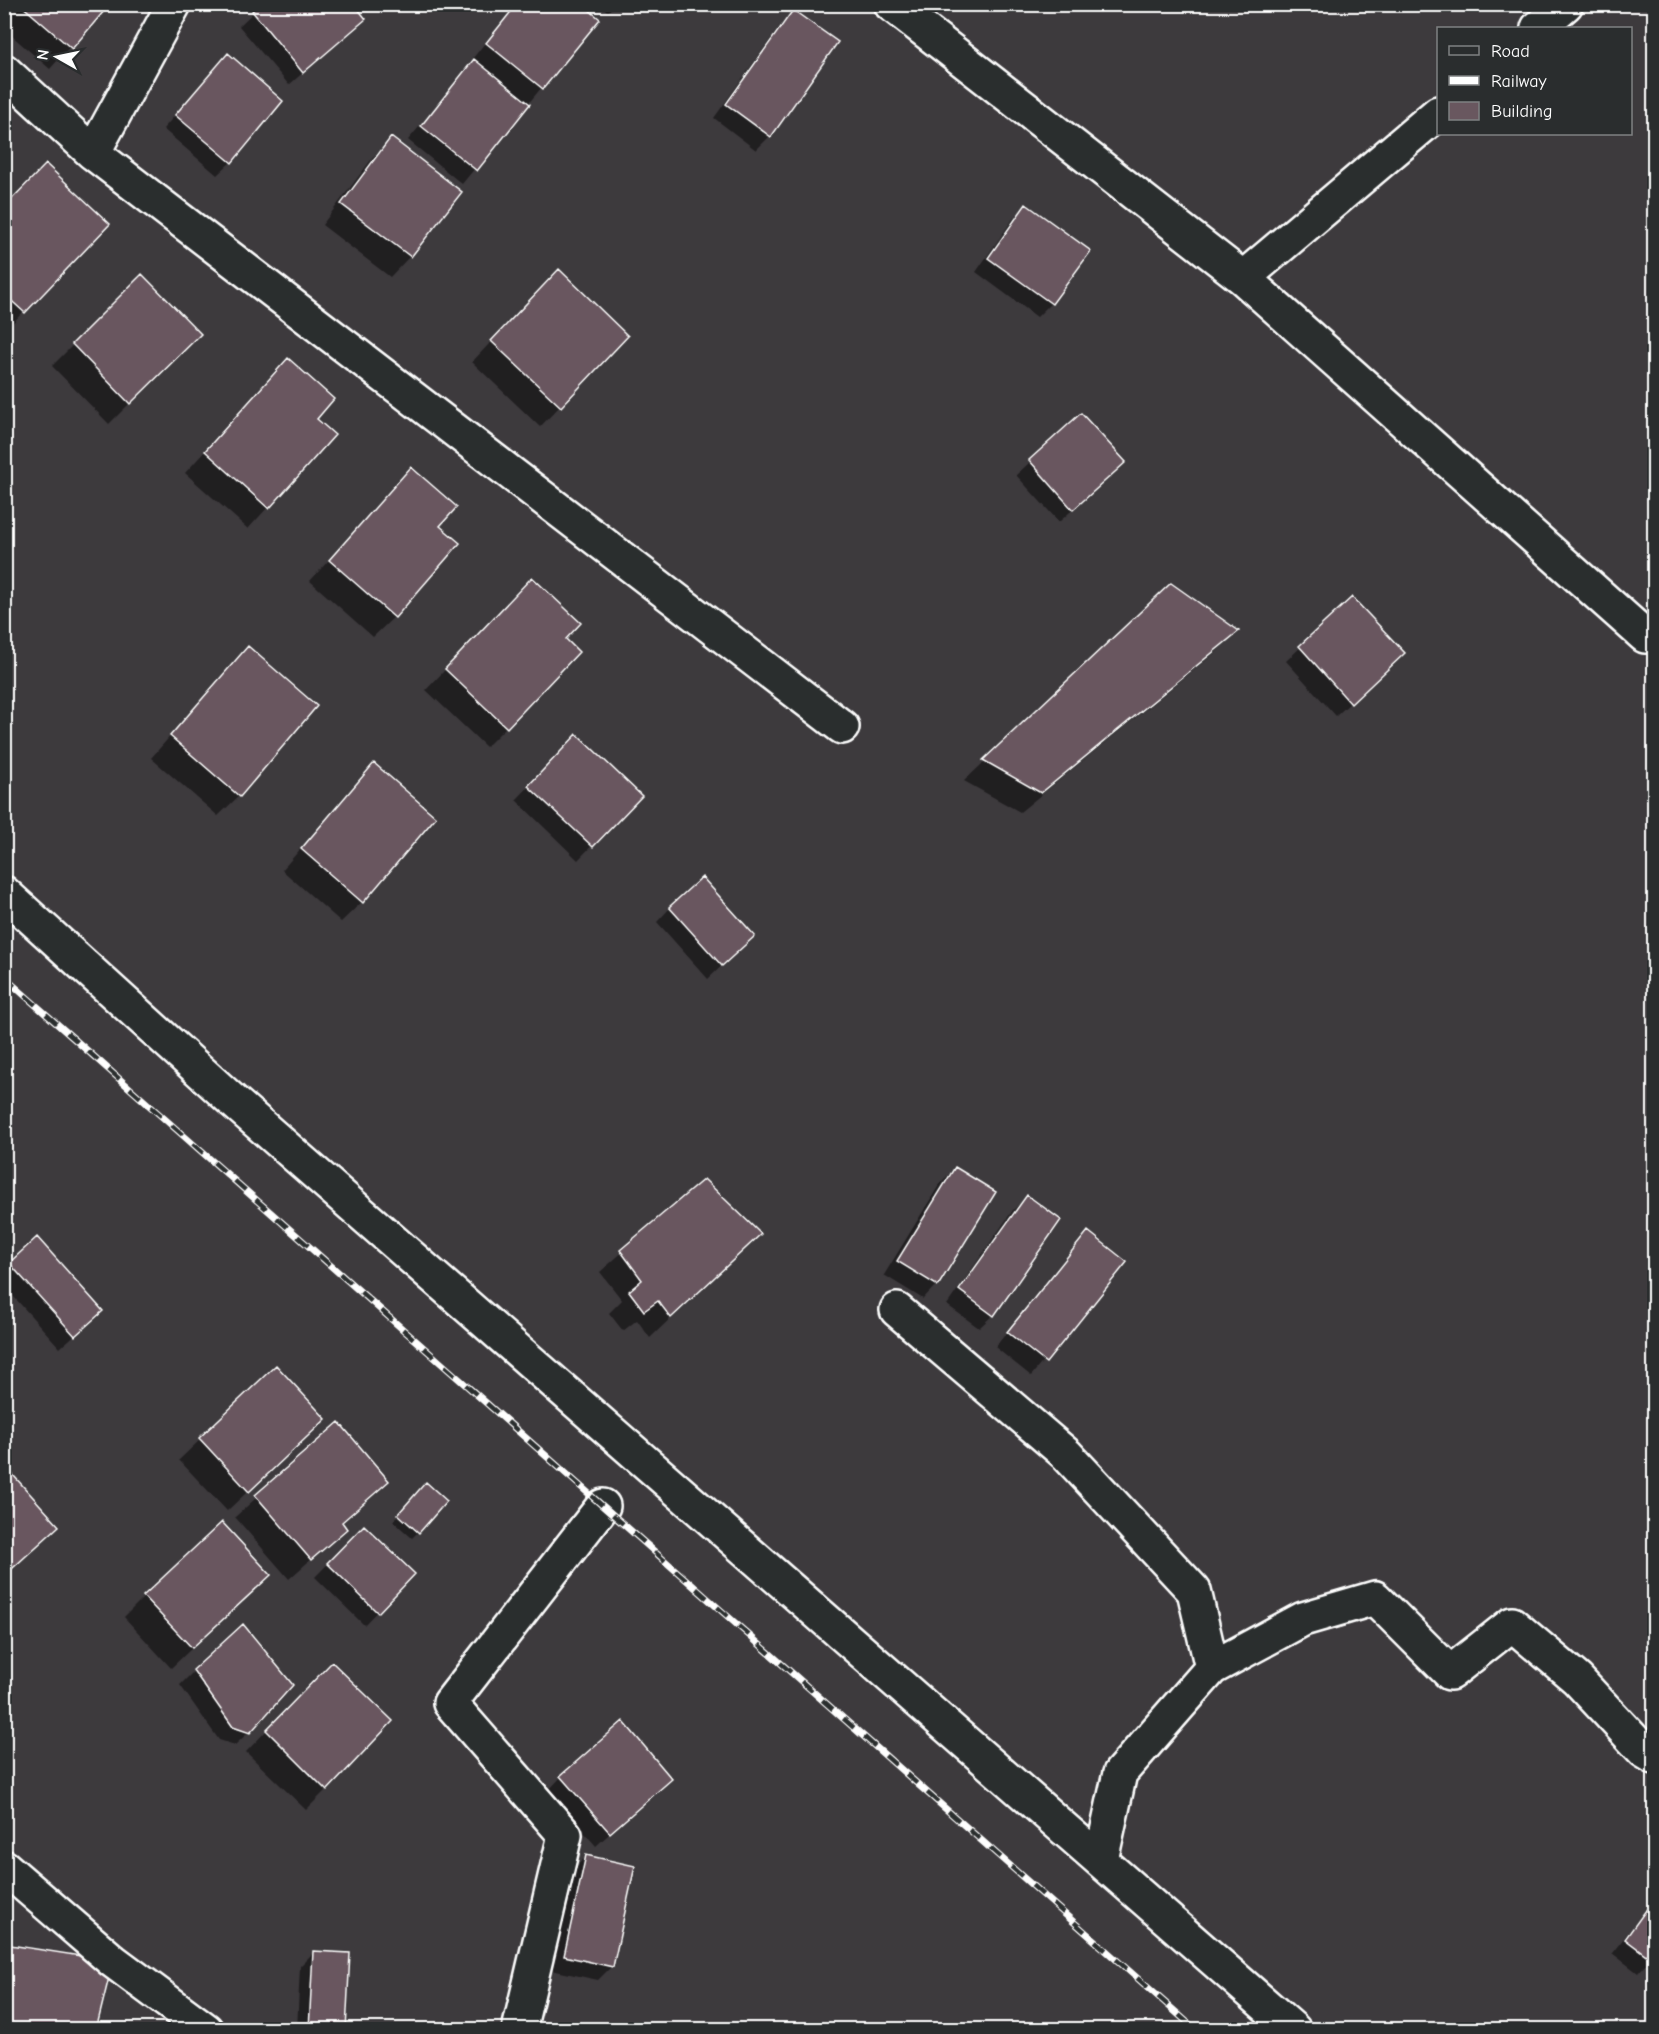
<svg xmlns="http://www.w3.org/2000/svg" width="1659" height="2034" viewBox="0 0 1659 2034" font-family="'Comic Neue',sans-serif">
<rect width="100%" height="100%" fill="#3d3a3d"/>
<filter id="ink" filterUnits="userSpaceOnUse"><feTurbulence type="fractalNoise" baseFrequency=".0167" numOctaves="2"/><feDisplacementMap in="SourceGraphic" scale="12" xChannelSelector="R" yChannelSelector="G"/><feConvolveMatrix kernelMatrix="1 2 1 2 8 2 1 2 1" color-interpolation-filters="sRGB"/></filter>
<g filter="url(#ink)">
<!-- shadow -->
<path fill="#0007" d="M4 4H108L50 69 4 29Z
M262 4 364 19 289 85 239 26Z
M516 4H580L598 19 462 184 408 140 476 60 473 58Z
M599 4H615L608 12Z
M793 12 770 136 756 150 714 118 780 26Z
M228 55 231 162 217 175 163 129Z
M391 139 410 256 390 277 322 225 371 160Z
M1026 206 1051 303 1037 317 976 272 1013 219Z
M4 209 107 224 4 332Z
M142 276 199 334 109 424 52 366Z
M538 292 560 406 540 427 472 362Z
M288 360 315 419 333 436 248 529 185 473Z
M1081 415 1110 476 1059 522 1016 475Z
M411 469 438 526 394 617 373 637 310 581Z
M1172 585 1237 631 1217 651 1020 812 964 781Z
M512 599 564 639 506 727 486 747 426 690Z
M1352 599 1389 667 1336 716 1286 661Z
M248 648 239 796 218 816 151 758Z
M564 750 640 796 578 860 516 800Z
M374 765 362 902 341 922 282 870Z
M670 908 753 936 708 979 657 922Z
M955 1169 994 1193 936 1285 923 1299 884 1275 941 1182Z
M703 1181 738 1254 650 1338 637 1320 623 1331 609 1313 622 1300 600 1272Z
M1027 1197 993 1315 979 1328 947 1305 1013 1210Z
M1088 1233 1124 1262 1031 1376 995 1347Z
M10 1264 87 1324 60 1348 4 1286V1269Z
M276 1367 303 1439 227 1511 179 1460Z
M338 1424 366 1501 341 1523 345 1529 289 1579 235 1517Z
M420 1491 418 1532 412 1538 393 1521Z
M364 1527 413 1574 364 1625 315 1577Z
M269 1575 171 1668 124 1617 144 1597Z
M194 1671 249 1732 235 1745 219 1740 180 1685Z
M311 1684 326 1790 306 1810 246 1752Z
M561 1777 670 1779 596 1846 548 1791Z
M586 1857 612 1966 598 1980 551 1970 572 1870Z
M1654 1901V1955L1638 1973 1612 1953Z
M314 1952 345 2030H297L300 1966Z"/>
<!-- building -->
<path fill="#69575f" stroke="#fff" stroke-width="1.5" d="M20 4H110L72 49Z
M260 4H354L366 19 303 73 252 11Z
M517 4H582L600 19 543 89 486 43Z
M793 10 838 42 771 137 726 104Z
M228 53 283 101 232 163 175 115Z
M474 59 530 104 477 171 421 126Z
M391 137 462 192 411 257 341 204Z
M46 164 110 224 25 313 4 294V207Z
M1026 204 1091 251 1052 304 988 258Z
M559 269 628 336 561 407 491 341Z
M142 274 201 334 130 404 72 344Z
M288 358 334 399 317 419 335 435 269 509 205 451Z
M1081 413 1126 462 1073 510 1029 460Z
M411 467 457 507 440 526 460 543 395 618 329 560Z
M532 577 581 623 566 639 579 652 507 728 445 669Z
M1171 583 1239 631 1041 793 983 760Z
M1352 597 1405 653 1351 704 1299 646Z
M248 646 317 706 240 797 170 736Z
M577 734 642 796 593 847 528 786Z
M374 763 436 817 363 903 301 849Z
M702 877 755 936 722 966 669 907Z
M955 1167 996 1192 938 1286 897 1261Z
M704 1179 761 1234 671 1318 658 1301 644 1311 629 1291 642 1280 620 1250Z
M1027 1195 1061 1220 994 1316 959 1290Z
M1088 1231 1127 1262 1046 1363 1007 1332Z
M37 1237 103 1311 75 1336 9 1263Z
M276 1365 326 1419 249 1492 199 1438Z
M339 1422 389 1481 342 1522 347 1529 311 1560 255 1495Z
M4 1465 59 1526 4 1576Z
M426 1482 447 1501 419 1533 398 1514Z
M222 1522 271 1575 192 1648 143 1596Z
M364 1525 415 1574 378 1613 327 1563Z
M243 1624 293 1685 250 1733 233 1727 193 1670Z
M332 1662 393 1721 327 1791 266 1730Z
M623 1721 672 1779 610 1833 560 1776Z
M586 1855 635 1866 613 1967 564 1956Z
M1654 1899V1958L1653 1960 1625 1939Z
M4 1944 113 1961 96 2030H4Z
M313 1951 350 1953 346 2030H309Z"/>
<g fill="none" stroke-linecap="round" stroke-linejoin="round">
<defs>
<path id="minor" d="M891 4 1243 278 1645 636
M1538 28 1566 4
M4 71 93 153 174 4
M93 153 842 727
M1243 278 1438 113
M4 893 233 1101 1294 2030
M897 1310 1066 1454 1194 1591 1212 1668 1120 1773 1101 1860
M1212 1668 1303 1619 1375 1598 1450 1673 1512 1624 1577 1679 1644 1751 1654 1757
M4 1867 113 1961 206 2030
M519 2030 565 1835 450 1703 603 1506"/>
</defs>
<!-- minor casing -->
<use href="#minor" stroke="#fff" stroke-width="38"/>
<!-- minor -->
<use href="#minor" stroke="#2a2d2e" stroke-width="33"/>
<defs>
<path id="rail" d="M4 977 1196 2030"/>
</defs>
<!-- rail casing -->
<use href="#rail" stroke="#fff" stroke-width="7"/>
<!-- rail -->
<use href="#rail" stroke="#2a2d2e" stroke-width="4.5" stroke-dasharray="14" stroke-linecap="butt"/>
</g>
</g>
<!-- margin -->
<rect width="1659" height="2034" fill="none" stroke="#2a2d2e" stroke-width="24"/>
<rect x="12" y="12" width="1635" height="2010" fill="none" stroke="#fff" stroke-width="2" filter="url(#ink)"/>
<!-- legend -->
<rect x="1437" y="27" width="195" height="108" fill="#2a2d2e" stroke="#7f8182" stroke-width="1.5"/>
<rect x="1449" y="46" width="30" height="9" fill="#2a2d2e" stroke="#7f8182" stroke-width="1.5"/>
<text x="1491" y="57" font-size="18" fill="#ffffff">Road</text>
<rect x="1449" y="76" width="30" height="9" fill="#ffffff" stroke="#7f8182" stroke-width="1.5"/>
<text x="1491" y="87" font-size="18" fill="#ffffff">Railway</text>
<rect x="1449" y="102" width="30" height="18" fill="#69575f" stroke="#7f8182" stroke-width="1.5"/>
<text x="1491" y="117" font-size="18" fill="#ffffff">Building</text>
<!-- north arrow -->
<g transform="translate(57 57) rotate(279)" stroke="#2a2d2e" stroke-width="4.5" paint-order="stroke">
<path d="M0-4.5L10 22L0 15L-10 22Z" fill="#ffffff"/>
<text y="-9" font-size="16" font-weight="bold" text-anchor="middle" fill="#ffffff">N</text>
</g>
</svg>
